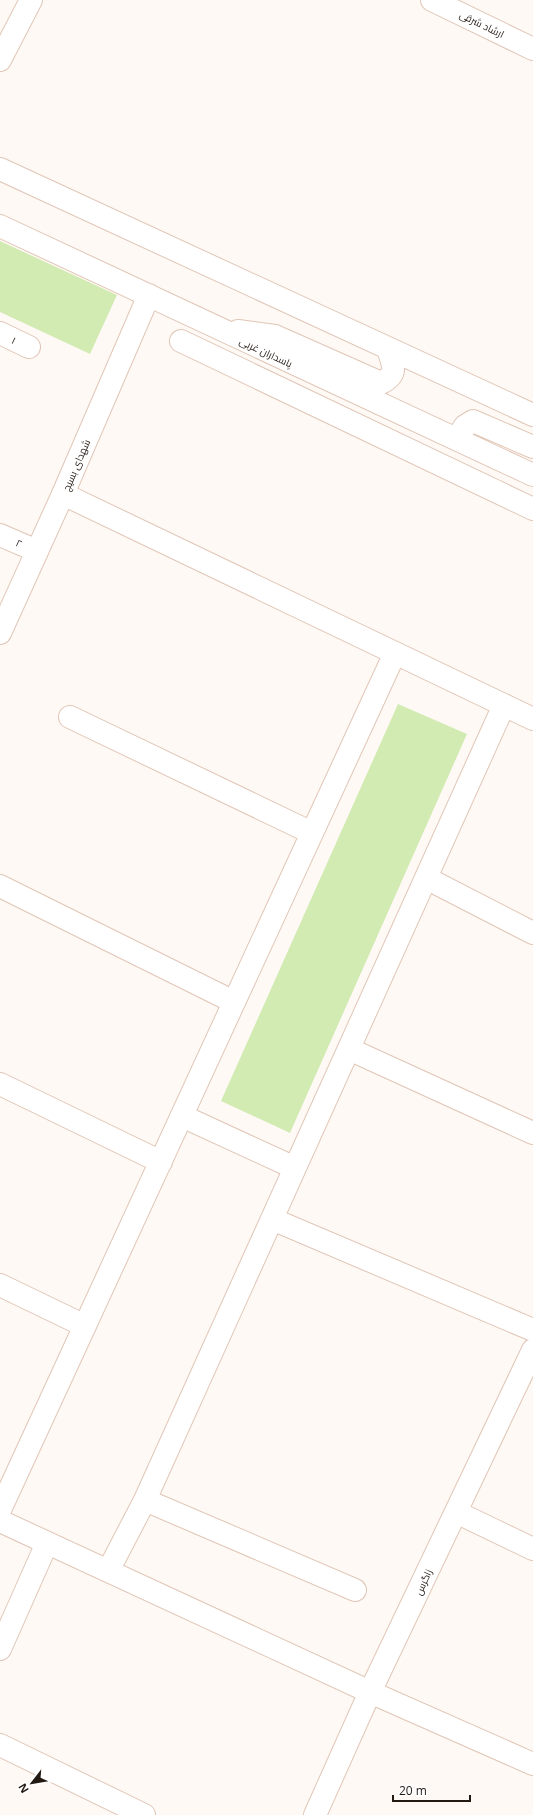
<svg xmlns="http://www.w3.org/2000/svg" width="533" height="1815" viewBox="0 0 533 1815" font-family="'Open Sans',Cairo,sans-serif">
<rect width="100%" height="100%" fill="#fff9f6"/>
<!-- green -->
<path fill="#d2ebb3" d="M0 241 117 295 90 354 0 312Z
M398 704 467 734 290 1133 221 1101Z"/>
<g fill="none" stroke-linecap="round" stroke-linejoin="round">
<defs>
<path id="street" d="M432 0 533 49
M0 333 29 347
M181 341 533 509
M63 494 533 719
M0 535 37 551
M70 717 312 833
M426 878 533 933
M0 886 234 1002
M349 1049 533 1133
M0 1084 161 1162
M182 1116 295 1168
M272 1219 533 1330
M0 1285 85 1326
M145 1500 355 1590
M0 1510 395 653
M456 1512 533 1549
M0 1521 370 1692 533 1764
M108 1571 145 1500 504 705
M0 1649 47 1543
M0 1745 144 1815
M315 1815 370 1692 533 1350"/>
<path id="secondary" d="M0 60 31 0
M0 169 533 415
M0 226 533 475
M238 331 275 336 381 383C399 374 393 365 388 349
M456 439 465 426 473 421 533 447
M0 633 63 494 149 295"/>
</defs>
<!-- street casing -->
<use href="#street" stroke="#e0c6b6" stroke-width="24"/>
<!-- secondary casing -->
<use href="#secondary" stroke="#e0c6b6" stroke-width="24"/>
<!-- street -->
<use href="#street" stroke="#fff" stroke-width="22"/>
<!-- secondary -->
<use href="#secondary" stroke="#fff" stroke-width="22"/>
</g>
<g text-anchor="middle" stroke-width="3" stroke-linejoin="round" paint-order="stroke">
<!-- street labels -->
<g font-size="10" fill="#221913" stroke="#fff">
<text transform="translate(482 24) rotate(26)" y="4">ارشاد شرقی</text>
<text transform="translate(14 340) rotate(26)" y="4">۱</text>
<text transform="translate(266 352) rotate(25)" y="4">پاسداران غربی</text>
<text transform="translate(76 465) rotate(-67)" y="4">شهدای بسیج</text>
<text transform="translate(19 543) rotate(24)" y="4">۲</text>
<text transform="translate(423 1582) rotate(-65)" y="4">زاگرس</text>
</g>
</g>
<!-- north arrow -->
<g transform="translate(32 1783) rotate(239)" stroke="#ffffff" stroke-width="3" paint-order="stroke">
<path d="M0-3L7 15L0 10L-7 15Z" fill="#221913"/>
<text y="-6" font-size="11" font-weight="bold" text-anchor="middle" fill="#221913">N</text>
</g>
<!-- scale -->
<path d="M393 1795v6h77v-6" fill="none" stroke="#221913" stroke-width="2"/>
<text x="399" y="1795" font-size="12" fill="#221913" stroke="#ffffff" stroke-width="3" paint-order="stroke">20 m</text>
</svg>
